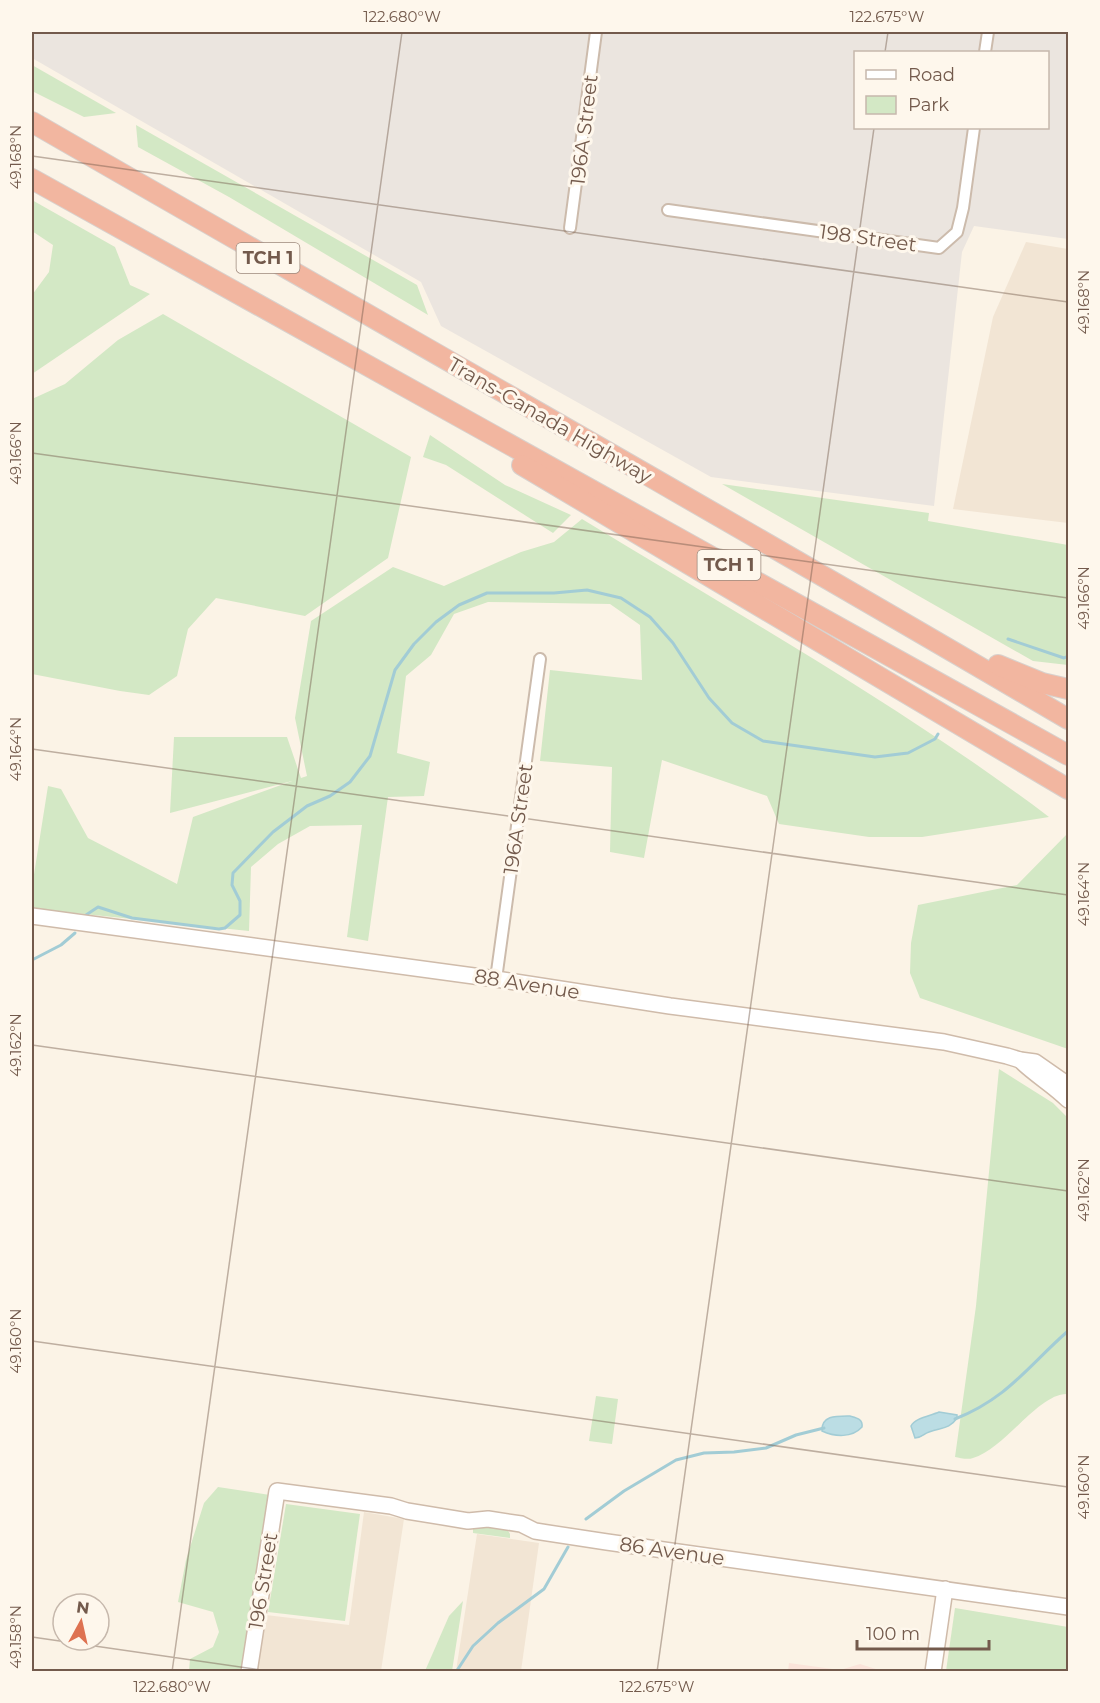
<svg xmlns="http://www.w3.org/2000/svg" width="1100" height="1703" font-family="Montserrat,sans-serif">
	<rect width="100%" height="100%" fill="#fbf3e6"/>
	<g fill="#f2e5d4">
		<path d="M1026,242L1068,249V523L953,509L993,317Z"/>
		<path d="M364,1512L404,1519L381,1671L257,1672L266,1615L349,1625Z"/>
		<path d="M477,1534L539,1543L521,1671H456Z"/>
	</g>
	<path fill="#fbe4da" d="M789,1663L840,1670L860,1664L882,1671H788Z"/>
	<path fill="#ebe5df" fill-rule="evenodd" d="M32,32H1068V239L974,226L962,252L934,506L711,477L441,326L421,282L32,58ZM856,52H1048V128H856Z"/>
	<g fill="#d3e8c5">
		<path d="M32,65L116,113L84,117L32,91Z"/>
		<path d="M136,125L417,285L428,315L229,197L138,147Z"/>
		<path d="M32,200L115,247L130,285L150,294L32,374V295L49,272L53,245L32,231Z"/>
		<path d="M163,314L411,457L388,558L305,616L216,598L188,629L177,676L149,695L120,691L32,674V399L65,384L118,340Z"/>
		<path d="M430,435L505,485L571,515L553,533L446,465L423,457Z"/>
		<path d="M722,484L929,513L928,521L1068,545V665L1033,661Z"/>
		<path d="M582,519C739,615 902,706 1049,817L922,837H869L779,824L767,796L662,760L644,858L610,852L612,767L540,761L550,670L642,680L640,625L610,604L488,602L454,614L431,655L406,676L397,753L430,762L424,796L388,797L368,941L347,937L362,825L310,826L278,844L251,867L249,931L45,910L32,907V887L48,786L61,789L88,838L177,884L193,817L292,781L170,813L174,737H287L301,778L307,776L295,718L311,621L393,567L444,586L521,552L554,542Z"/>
		<path d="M1068,833V1049L920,998L910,973L911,943L918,905L1017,885Z"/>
		<path d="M999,1069L1053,1103L1068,1118V1394C1039,1392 1005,1449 973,1458C968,1460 960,1458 955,1457L976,1306Z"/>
		<path d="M596,1396L618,1399L612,1444L589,1441Z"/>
		<path d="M218,1487L270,1495L242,1671H189L190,1659L213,1647L219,1632L213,1612L178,1602L186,1560L204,1503Z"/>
		<path d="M286,1504L360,1514L345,1621L268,1612Z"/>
		<path d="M491,1527L507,1529L510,1534V1538L473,1533V1529Z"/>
		<path d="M463,1601L452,1671H425L449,1616Z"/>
		<path d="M955,1608L1068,1627V1671H946Z"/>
	</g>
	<g fill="#bbdde4" stroke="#a2ccd5" stroke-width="1.5">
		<path d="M939,1412L957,1415V1418C949,1430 941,1427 929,1432C923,1434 922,1438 915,1438L911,1426C915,1418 930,1416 939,1412Z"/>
		<path d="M850,1416C857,1418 863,1419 862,1427C852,1438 835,1437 822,1431C821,1415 837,1416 850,1416Z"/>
	</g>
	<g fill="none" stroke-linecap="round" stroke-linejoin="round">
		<g stroke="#a2ccd5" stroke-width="3">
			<path d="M1008,639L1064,658L1068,656"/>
			<path d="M86,915L98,907L132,918L219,929L225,928L240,915V901L232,885L233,873L273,832L307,806L330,796L350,782L370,756L395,670L414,644L436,622L459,605L487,593H554L587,590L621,598L650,617L673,643L709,698L732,723L763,741L875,757L908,753L935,739L938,734"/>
			<path d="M32,960L61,945L75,933"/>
			<path d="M955,1419C1008,1398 1028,1366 1068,1331"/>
			<path d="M586,1519L624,1491L676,1460L704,1453L734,1452L766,1448L796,1435L824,1428"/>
			<path d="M456,1672L473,1646L498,1623L544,1589L568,1547"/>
		</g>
		<g stroke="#ccbbac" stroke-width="14">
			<g id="street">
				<path d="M985,52L988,32"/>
				<path d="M668,210L939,248L957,232L963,208L974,128"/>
				<path d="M570,228L596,32"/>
				<path d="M496,979L540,659"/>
			</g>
		</g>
		<g stroke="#cfbbaa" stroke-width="18">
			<g id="secondary">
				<path d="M32,916L496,979L670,1006L944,1042L1007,1056L1020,1060L1035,1062L1068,1085"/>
				<path d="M1020,1060C1035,1075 1053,1085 1068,1100"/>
				<path d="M249,1672L277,1491L391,1506L407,1511L468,1521L488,1519L521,1524L535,1531L607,1542L1068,1607"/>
				<path d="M933,1672L945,1589"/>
			</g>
		</g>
		<g stroke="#d8d1cd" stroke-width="22">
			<g id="highway">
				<path d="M32,122C377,321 725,517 1068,719"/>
				<path d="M32,179L1068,755"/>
				<path d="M522,465L1068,789"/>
				<path d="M998,665L1042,683L1068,689"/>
			</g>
		</g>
		<use href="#street" stroke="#fff" stroke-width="10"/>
		<use href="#secondary" stroke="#fff" stroke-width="15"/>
		<use href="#highway" stroke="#f2b6a0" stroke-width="20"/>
	</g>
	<path fill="none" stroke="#735a4c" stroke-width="1.5" stroke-opacity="0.45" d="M885,52L888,32M32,156L1068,302M32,453L1068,598M32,749L1068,895M32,1045L1068,1191M32,1341L1068,1487M32,1637L275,1672M172,1672L402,32M657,1672L874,128"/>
	<g text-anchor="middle" stroke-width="6" stroke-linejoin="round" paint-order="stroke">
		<g fill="#fef7ec" stroke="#9d897c" stroke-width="1.5">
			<rect x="236.5" y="243" width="63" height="30" rx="4.5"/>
			<rect x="697.5" y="550" width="63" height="30" rx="4.5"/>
		</g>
		<g font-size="18" font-weight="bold" fill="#735a4c">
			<text x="268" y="264">TCH 1</text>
			<text x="729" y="571">TCH 1</text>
		</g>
		<g font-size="20" fill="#735a4c" stroke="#fef7ec">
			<text transform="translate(584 130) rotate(-83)" y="7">196A Street</text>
			<text transform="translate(868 238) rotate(8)" y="7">198 Street</text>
			<text transform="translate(550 420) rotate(30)" y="7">Trans-Canada Highway</text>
			<text transform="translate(518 819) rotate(-82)" y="7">196A Street</text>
			<text transform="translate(527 984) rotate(9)" y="7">88 Avenue</text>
			<text transform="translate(672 1551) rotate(8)" y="7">86 Avenue</text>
			<text transform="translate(263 1581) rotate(-81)" y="7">196 Street</text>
		</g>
	</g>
	<rect width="1100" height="1703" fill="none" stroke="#fef7ec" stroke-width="66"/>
	<rect x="854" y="51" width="195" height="78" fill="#fef7ec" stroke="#c6b8ac" stroke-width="1.5"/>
	<rect x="866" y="70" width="30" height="9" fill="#ffffff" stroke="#c6b8ac" stroke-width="1.5"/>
	<text x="908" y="81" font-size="18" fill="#735a4c">Road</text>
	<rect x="866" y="96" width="30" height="18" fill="#d3e8c5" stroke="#c6b8ac" stroke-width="1.5"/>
	<text x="908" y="111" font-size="18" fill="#735a4c">Park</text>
	<g transform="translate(81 1622) rotate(8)"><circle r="28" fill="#fef7ec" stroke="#c6b8ac" stroke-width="1.5"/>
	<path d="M0-4.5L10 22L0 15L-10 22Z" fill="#de7251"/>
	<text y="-9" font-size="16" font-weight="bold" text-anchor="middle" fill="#735a4c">N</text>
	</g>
	<path d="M857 1640v9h132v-9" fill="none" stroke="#735a4c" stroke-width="3"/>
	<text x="866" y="1640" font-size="18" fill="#735a4c" stroke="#fef7ec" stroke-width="4.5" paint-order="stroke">100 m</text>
	<rect x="33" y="33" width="1034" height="1637" fill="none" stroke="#735a4c" stroke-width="2"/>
	<g font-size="15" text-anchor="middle" fill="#735a4c">
		<text x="402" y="22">122.680°W</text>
		<text x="887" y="22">122.675°W</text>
		<text transform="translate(16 157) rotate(-90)" y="5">49.168°N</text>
		<text transform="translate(1084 302) rotate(-90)" y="5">49.168°N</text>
		<text transform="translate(16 453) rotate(-90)" y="5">49.166°N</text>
		<text transform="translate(1084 598) rotate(-90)" y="5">49.166°N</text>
		<text transform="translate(16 749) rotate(-90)" y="5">49.164°N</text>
		<text transform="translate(1084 894) rotate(-90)" y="5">49.164°N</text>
		<text transform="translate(16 1045) rotate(-90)" y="5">49.162°N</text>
		<text transform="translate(1084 1190) rotate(-90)" y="5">49.162°N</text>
		<text transform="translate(16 1341) rotate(-90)" y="5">49.160°N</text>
		<text transform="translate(1084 1487) rotate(-90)" y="5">49.160°N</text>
		<text transform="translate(16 1637) rotate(-90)" y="5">49.158°N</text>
		<text x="172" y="1692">122.680°W</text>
		<text x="657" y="1692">122.675°W</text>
	</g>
</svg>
